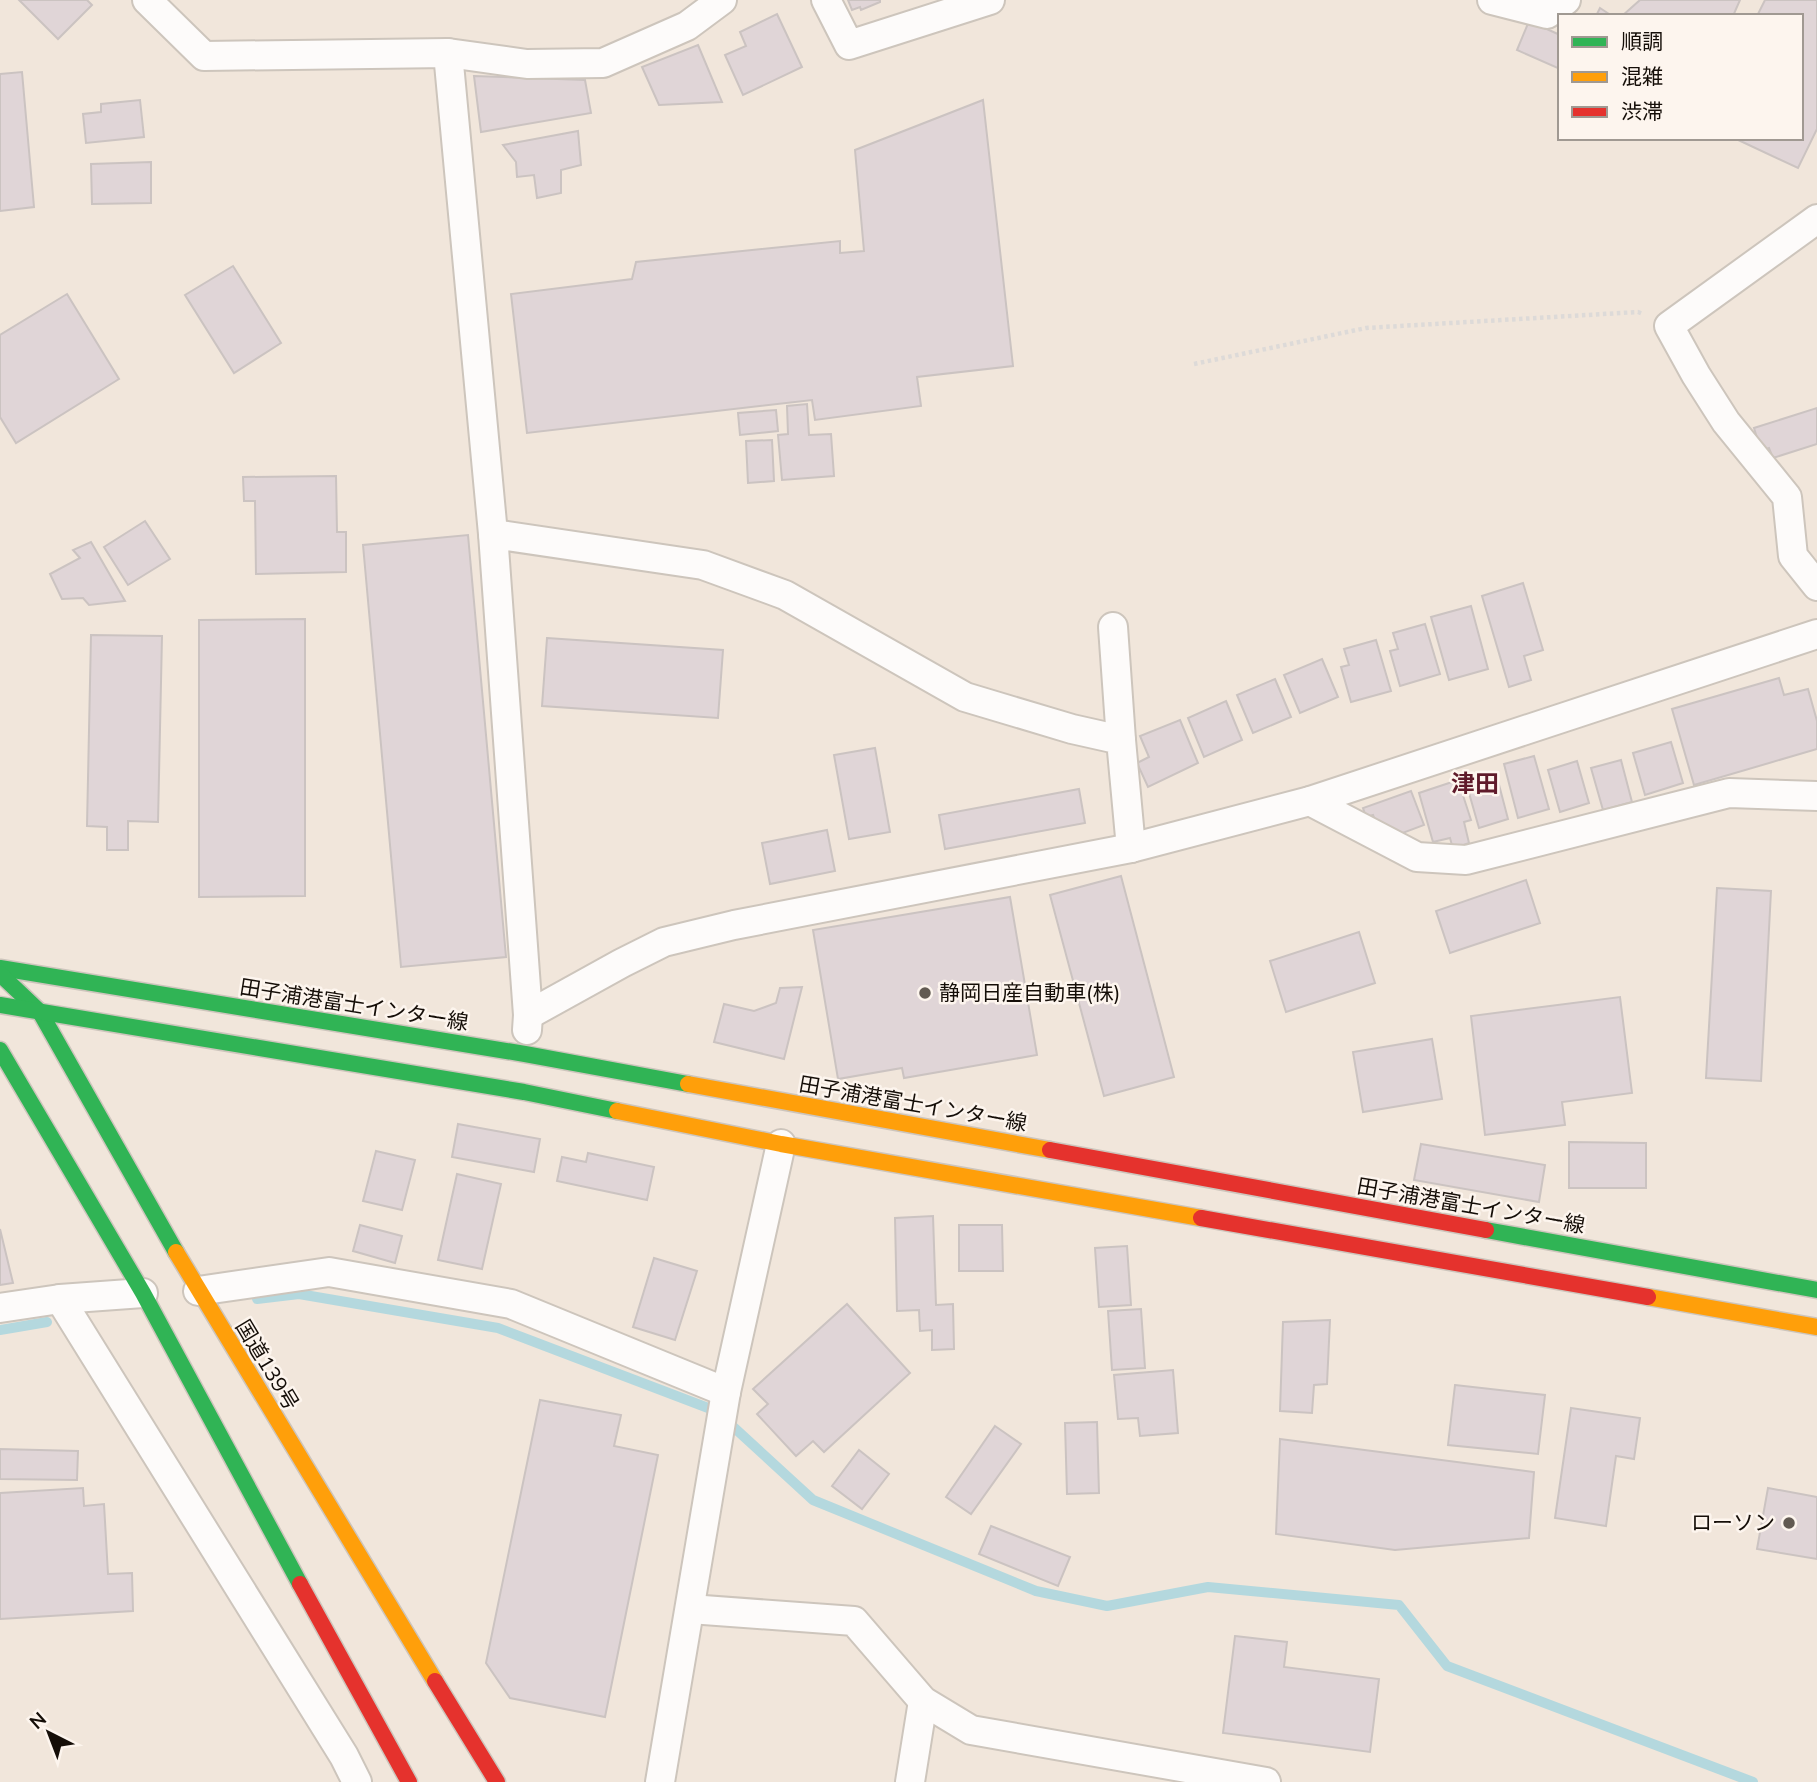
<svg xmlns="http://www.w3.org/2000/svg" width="1817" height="1782" font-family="Mulish,'Noto Sans JP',sans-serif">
	<rect width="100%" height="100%" fill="#f1e6db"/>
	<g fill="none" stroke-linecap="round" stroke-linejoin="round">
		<g stroke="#b4d8de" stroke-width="10">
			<path d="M257,1299L299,1294L498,1328L716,1411L813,1500L1036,1591L1107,1606L1208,1587L1399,1605L1447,1666L1753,1782"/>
			<path d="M0,1330L47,1322"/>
		</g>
	</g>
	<g fill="#e0d5d7" stroke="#cbc3c1" stroke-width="2">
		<path d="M19,0H87L92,5L58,39Z"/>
		<path d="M848,0H880V2L861,10L860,7L852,10Z"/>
		<path d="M1640,0H1740L1733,16H1622Z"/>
		<path d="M1765,0H1817V129L1798,168L1734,138H1801V16H1757Z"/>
		<path d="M1600,8L1612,16H1596Z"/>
		<path d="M777,14L802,67L743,95L725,55L746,46L740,32Z"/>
		<path d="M1529,21L1560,35V69L1517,50Z"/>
		<path d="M698,45L722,102L659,105L642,67Z"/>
		<path d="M22,72L34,207L0,211V74Z"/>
		<path d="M474,76L585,80L591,113L481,132Z"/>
		<path d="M140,100L144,137L86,143L83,114L101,112V104Z"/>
		<path d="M983,100L1013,366L917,377L921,406L815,420L812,400L527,433L511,294L632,279L636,262L840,241V253L864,251L855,150Z"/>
		<path d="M578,131L581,165L561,170V193L537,198L534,175L517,177L516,162L503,145Z"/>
		<path d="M151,162V203L92,204L91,164Z"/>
		<path d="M233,266L281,343L234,373L185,295Z"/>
		<path d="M67,294L119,379L16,443L0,417V335Z"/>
		<path d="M807,404L809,435L831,434L834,476L782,480L778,435L788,434L787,406Z"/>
		<path d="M1817,408V444L1773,458L1769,448L1761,451L1754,428Z"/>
		<path d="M776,410L778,431L740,435L738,413Z"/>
		<path d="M772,440L774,481L748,483L746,441Z"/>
		<path d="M336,476L337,532H346V572L256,574L255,501H244L243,477Z"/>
		<path d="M145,521L170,559L128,585L104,547Z"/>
		<path d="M468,535L506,957L401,967L363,545Z"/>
		<path d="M91,542L125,601L89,605L83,598L62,599L50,574L80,558L73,550Z"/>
		<path d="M1523,583L1543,650L1524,656L1531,680L1509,687L1482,596Z"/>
		<path d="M1471,606L1488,669L1449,680L1431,617Z"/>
		<path d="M305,619V896L199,897V620Z"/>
		<path d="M1425,624L1440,674L1400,686L1390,651L1398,649L1393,633Z"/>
		<path d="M91,635L162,636L158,822L128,821V850H107V827L87,826Z"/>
		<path d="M547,638L723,650L718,718L542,706Z"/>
		<path d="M1376,640L1391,691L1351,702L1341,667L1349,665L1344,649Z"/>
		<path d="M1322,659L1338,697L1300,713L1284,675Z"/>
		<path d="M1779,678L1784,695L1808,689L1817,721V749L1694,785L1672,709Z"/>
		<path d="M1275,679L1291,717L1253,733L1237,695Z"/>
		<path d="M1226,701L1242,740L1204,757L1188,718Z"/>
		<path d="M1180,720L1198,763L1148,787L1137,763L1149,757L1140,736Z"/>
		<path d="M1671,742L1683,783L1645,795L1633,753Z"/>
		<path d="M875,748L890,832L849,839L834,755Z"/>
		<path d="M1534,756L1549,809L1518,818L1504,764Z"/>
		<path d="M1621,760L1632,802L1603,810L1591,768Z"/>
		<path d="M1577,761L1589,803L1560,812L1548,770Z"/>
		<path d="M1497,777L1508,819L1479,828L1467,786Z"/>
		<path d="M1458,780L1471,820L1464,822L1469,843L1453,849L1450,838L1433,842L1419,793Z"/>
		<path d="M1079,789L1085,823L945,849L939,815Z"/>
		<path d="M1411,791L1424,825L1400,834L1377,825L1373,815L1366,817L1363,808Z"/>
		<path d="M827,830L835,871L770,884L762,843Z"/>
		<path d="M1121,876L1174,1077L1104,1096L1050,895Z"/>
		<path d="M1526,880L1540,923L1450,953L1436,911Z"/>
		<path d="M1717,888L1771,891L1761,1081L1706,1078Z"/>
		<path d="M1010,897L1037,1055L904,1078L902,1068L838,1079L813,930Z"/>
		<path d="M1359,932L1375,983L1286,1012L1270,961Z"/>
		<path d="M802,987L784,1059L714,1042L724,1004L754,1011L776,1003L780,988Z"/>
		<path d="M1620,997L1632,1093L1562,1102L1565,1125L1485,1135L1471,1016Z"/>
		<path d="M1432,1039L1442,1099L1363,1112L1353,1052Z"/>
		<path d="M458,1124L540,1139L534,1172L452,1157Z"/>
		<path d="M1569,1142L1646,1143V1188H1569Z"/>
		<path d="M1421,1144L1545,1165L1539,1202L1414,1180Z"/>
		<path d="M376,1151L415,1160L402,1210L363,1201Z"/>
		<path d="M588,1153L654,1167L647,1200L557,1181L562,1157L586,1162Z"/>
		<path d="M457,1174L501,1184L482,1269L438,1260Z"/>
		<path d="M933,1216L936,1305L953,1304L954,1349L932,1350V1330L920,1331L919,1310L897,1311L895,1218Z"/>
		<path d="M360,1225L402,1236L395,1263L353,1251Z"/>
		<path d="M959,1225H1002L1003,1271H959Z"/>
		<path d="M0,1229L13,1283L0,1285Z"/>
		<path d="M1127,1246L1131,1305L1099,1307L1095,1248Z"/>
		<path d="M654,1258L697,1271L675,1340L633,1327Z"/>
		<path d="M847,1304L910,1373L824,1452L813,1441L796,1456L757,1414L768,1404L753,1389Z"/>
		<path d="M1141,1309L1145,1368L1112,1370L1108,1311Z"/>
		<path d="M1330,1320L1327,1384L1314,1385L1312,1413L1280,1411L1283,1322Z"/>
		<path d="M1173,1370L1178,1433L1140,1436L1138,1418L1118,1419L1114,1375Z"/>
		<path d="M1455,1385L1545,1395L1538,1454L1448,1445Z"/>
		<path d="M540,1400L621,1415L614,1446L658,1455L605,1717L510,1698L486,1663Z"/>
		<path d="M1571,1408L1640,1418L1634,1459L1616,1456L1606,1526L1555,1518Z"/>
		<path d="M1097,1422L1099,1493L1067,1494L1065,1423Z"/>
		<path d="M995,1426L1021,1444L971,1514L946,1497Z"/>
		<path d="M1280,1439L1534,1472L1529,1538L1395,1550L1276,1534Z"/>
		<path d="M0,1449L78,1451L77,1480L0,1479Z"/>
		<path d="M859,1450L889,1474L862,1509L832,1486Z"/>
		<path d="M83,1488L84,1506L104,1504L108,1574L132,1573L133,1611L0,1619V1493Z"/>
		<path d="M1768,1488L1817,1497V1559L1757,1549Z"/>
		<path d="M991,1526L1070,1557L1058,1586L979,1554Z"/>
		<path d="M1235,1636L1287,1642L1284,1667L1379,1679L1370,1752L1223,1733Z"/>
	</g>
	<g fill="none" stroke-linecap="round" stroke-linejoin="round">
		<g stroke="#cdc5bc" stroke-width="32">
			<g id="street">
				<path d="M147,0L204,56L448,53L527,64L603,63L687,26L722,0"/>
				<path d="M826,0L849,45L990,0"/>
				<path d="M1492,0L1547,14L1566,0"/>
				<path d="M448,53L493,534L528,1015L527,1030"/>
				<path d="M1817,219L1669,326L1696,375L1726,422L1787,497L1793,556L1817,586"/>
				<path d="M493,534L703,565L785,595L965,697L1072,729L1121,740L1131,848"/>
				<path d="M1113,627L1121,740"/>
				<path d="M1310,801L1417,857L1466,860L1729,793L1817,796"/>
				<path d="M528,1015L622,963L664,942L734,925L1131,848L1310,801L1817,634"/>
				<path d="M198,1291L329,1272L511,1304L726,1392L781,1144"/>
				<path d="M60,1299L344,1756L357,1782"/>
				<path d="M0,1308L60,1299L143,1293"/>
				<path d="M690,1609L854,1621L923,1701L971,1730L1266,1782"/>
				<path d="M660,1782L726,1392"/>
				<path d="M910,1782L923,1701"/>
			</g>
		</g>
		<g stroke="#cdc5bc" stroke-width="19">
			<g id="fast">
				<path d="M0,968L525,1054L688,1084"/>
				<path d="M0,974L40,1012L176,1252"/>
				<path d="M0,1005L524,1092L617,1111"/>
				<path d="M0,1050L143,1293L300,1584"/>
				<path d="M1486,1230L1817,1290"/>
			</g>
		</g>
		<g stroke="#cdc5bc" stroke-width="19">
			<g id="slow">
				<path d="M688,1084L1050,1150"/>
				<path d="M617,1111L781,1144L1201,1218"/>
				<path d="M176,1252L435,1681"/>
				<path d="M1648,1297L1817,1327"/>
			</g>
		</g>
		<g stroke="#cdc5bc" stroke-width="19">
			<g id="jam">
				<path d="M1050,1150L1486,1230"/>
				<path d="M1201,1218L1648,1297"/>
				<path d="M300,1584L409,1782"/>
				<path d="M435,1681L497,1782"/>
			</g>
		</g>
		<path stroke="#dddad8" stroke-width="4.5" stroke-dasharray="3.5 3.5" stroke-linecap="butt" d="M1194,364L1366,328L1638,312L1643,314"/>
		<use href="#street" stroke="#fdfbfa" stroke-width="28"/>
		<use href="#fast" stroke="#30b455" stroke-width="16"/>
		<use href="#slow" stroke="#ff9f0a" stroke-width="16"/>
		<use href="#jam" stroke="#e5322d" stroke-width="16"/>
	</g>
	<g fill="#625a52" stroke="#fdf5ee" stroke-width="2.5">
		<circle cx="925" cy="993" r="7"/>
		<circle cx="1789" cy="1523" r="7"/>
	</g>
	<g text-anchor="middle" stroke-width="5" stroke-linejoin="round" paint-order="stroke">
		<g font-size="21" fill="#150e08" stroke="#fdf5ee" text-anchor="start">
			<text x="939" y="1000">静岡日産自動車(株)</text>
			<text x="1775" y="1530" text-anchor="end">ローソン</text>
		</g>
		<g font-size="21" fill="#150e08" stroke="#fdf5ee">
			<text transform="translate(354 1005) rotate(9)" y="7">田子浦港富士インター線</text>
			<text transform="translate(913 1104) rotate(10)" y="7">田子浦港富士インター線</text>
			<text transform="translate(1471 1206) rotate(10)" y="7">田子浦港富士インター線</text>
			<text transform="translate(267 1365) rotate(59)" y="7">国道139号</text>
		</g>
		<g font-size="24" font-weight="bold" fill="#5f1a2a" stroke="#fdf5ee">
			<text x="1475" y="792">津田</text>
		</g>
	</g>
	<rect x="1558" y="14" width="245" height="126" fill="#fdf5ee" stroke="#a09992" stroke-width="2"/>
	<rect x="1572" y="37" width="35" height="10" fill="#30b455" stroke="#a09992" stroke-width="2"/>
	<text x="1621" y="49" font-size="21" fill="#150e08">順調</text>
	<rect x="1572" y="72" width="35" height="10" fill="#ff9f0a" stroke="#a09992" stroke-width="2"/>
	<text x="1621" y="84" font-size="21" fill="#150e08">混雑</text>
	<rect x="1572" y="107" width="35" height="10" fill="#e5322d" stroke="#a09992" stroke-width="2"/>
	<text x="1621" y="119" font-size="21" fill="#150e08">渋滞</text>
	<g transform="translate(49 1733) rotate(318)" stroke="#fdf5ee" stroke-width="5" paint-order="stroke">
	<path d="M0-5L12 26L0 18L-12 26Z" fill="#150e08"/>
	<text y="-10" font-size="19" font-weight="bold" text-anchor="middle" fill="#150e08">N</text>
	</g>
</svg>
